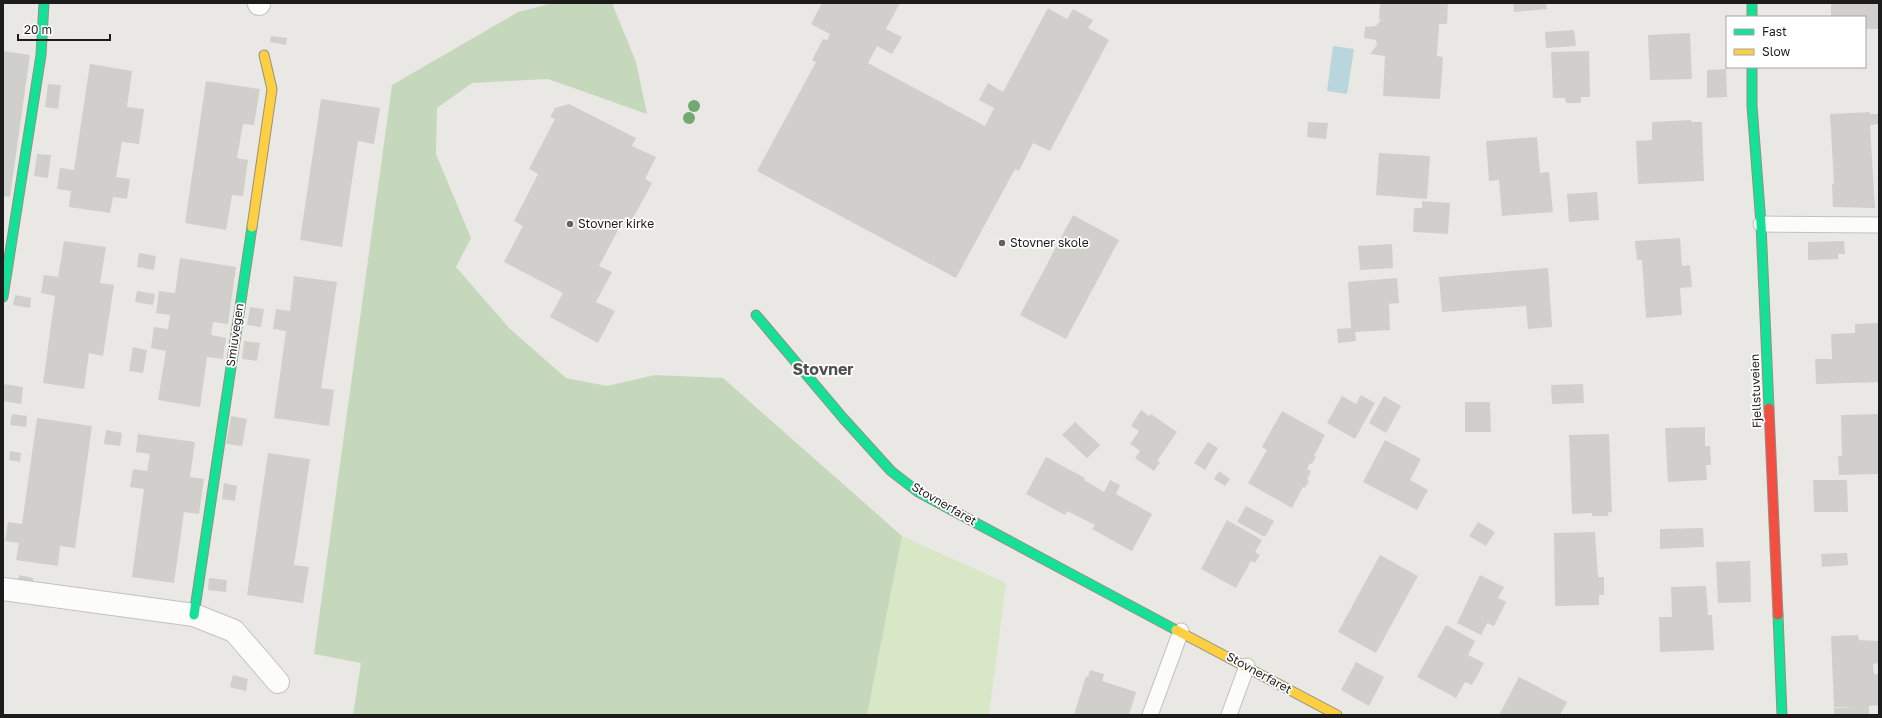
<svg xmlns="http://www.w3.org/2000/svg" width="1882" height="718" font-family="'Golos Text',sans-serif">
	<rect width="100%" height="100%" fill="#eae8e5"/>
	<path fill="#d8e7c5" d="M902,536L1006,583L989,715H867Z"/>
	<path fill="#c6d8bb" d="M553,3H612L636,62L647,114L548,79L472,83L437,108L436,154L471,238L456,267L509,328L566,378L607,386L655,375L723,378L902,536L867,715H353L361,663L314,654L392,85L518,12Z"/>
	<path fill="#b9d6dd" d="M1333,46L1354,49L1347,94L1327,91Z"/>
	<g fill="#d1cfcc">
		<path d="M822,3H900L886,29L902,37L892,54L877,46L868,63L985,126L994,108L979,100L988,83L1003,92L1048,8L1067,19L1073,9L1093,20L1088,28L1109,40L1050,151L1033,143L1019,171L1015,169L956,278L757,171L816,62L812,60L823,39L827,40L830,34L811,24Z"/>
		<path d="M1380,3H1448L1447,24H1439L1437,56L1443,57L1440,99L1383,96L1385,56L1370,54L1377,45L1376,40L1364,38L1365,27L1376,26L1381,20L1379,19Z"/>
		<path d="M1513,3H1546L1547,9L1514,12Z"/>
		<path d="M1831,3H1879V29H1865V17H1831Z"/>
		<path d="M1574,30L1576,46L1546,48L1545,32Z"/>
		<path d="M1690,33L1692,79L1650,80L1648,35Z"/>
		<path d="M271,36L287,38L286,45L270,42Z"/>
		<path d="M3,51L30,55L10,197L3,196Z"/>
		<path d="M1589,51L1590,97H1581V103H1566L1565,98H1553L1551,52Z"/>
		<path d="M90,64L132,71L127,107L144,109L139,144L122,142L116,177L130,179L127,199L113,197L110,213L69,207L71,191L57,189L60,168L74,170Z"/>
		<path d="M1726,69L1727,97L1707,98V70Z"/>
		<path d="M206,81L260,89L254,125L243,124L237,158L248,160L243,196L232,195L226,230L185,223Z"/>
		<path d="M48,84L61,85L58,109L45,107Z"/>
		<path d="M321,99L380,108L374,144L358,141L342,247L300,240Z"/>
		<path d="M569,104L636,138L632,146L656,157L645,179L652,183L632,220L625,217L599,266L612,272L596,302L615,311L598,343L550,317L563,293L504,262L523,226L514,221L538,174L529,169L555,119L550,117L555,108Z"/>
		<path d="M1870,112V114H1879V124L1870,125L1875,208L1833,207L1832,184H1834L1830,114Z"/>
		<path d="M1691,120V122H1702L1704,181L1638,184L1636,141L1652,140V122Z"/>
		<path d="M1308,122L1328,123L1326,139L1307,137Z"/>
		<path d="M1537,137L1540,173L1549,172L1553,212L1502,216L1499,180L1489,181L1486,141Z"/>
		<path d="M1379,153L1430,156L1427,199L1376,195Z"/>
		<path d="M37,154L51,155L48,178L34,176Z"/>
		<path d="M1597,192L1599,220L1569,222L1567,194Z"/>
		<path d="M1422,201L1450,203L1448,234L1413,232L1414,208H1422Z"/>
		<path d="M1073,215L1119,240L1066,339L1020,315Z"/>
		<path d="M1680,238L1682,266L1690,265L1692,287L1680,288L1682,315L1646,318L1642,260H1637L1635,241Z"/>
		<path d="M64,241L106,247L100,283L114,285L103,356L89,353L84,389L43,383L55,296L41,293L44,275L58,277Z"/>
		<path d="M1844,241L1845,254H1838V259L1808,260V242Z"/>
		<path d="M1392,244L1393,268L1360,270L1358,246Z"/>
		<path d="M139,253L156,256L154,270L137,267Z"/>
		<path d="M180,258L236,267L228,324L213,322L211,335L226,338L223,359L207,357L200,407L158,400L166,351L151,348L154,327L168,329L170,315L156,313L159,291L175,293Z"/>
		<path d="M1548,268L1552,327L1528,329L1526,306L1442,312L1439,277Z"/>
		<path d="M294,276L337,282L321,388L334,390L329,426L274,418L286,331L273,329L276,309L290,311Z"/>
		<path d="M1397,278L1399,303L1389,304L1390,330L1355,332L1356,341L1338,343L1337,329L1351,328L1348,282Z"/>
		<path d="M137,291L155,294L153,305L135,302Z"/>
		<path d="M15,295L31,298L30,308L13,305Z"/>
		<path d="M250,307L264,309L261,327L247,325Z"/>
		<path d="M1879,323V382L1816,384L1815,359H1832L1831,334L1855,333V324Z"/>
		<path d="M244,341L260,343L257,361L242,359Z"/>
		<path d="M133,347L147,350L143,373L129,371Z"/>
		<path d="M3,384L23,387L21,404L3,401Z"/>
		<path d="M1583,384L1584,403L1552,404L1551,385Z"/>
		<path d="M1361,395L1375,403L1355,439L1327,423L1342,396L1356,404Z"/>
		<path d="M1384,396L1401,406L1386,433L1369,423Z"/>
		<path d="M1465,402H1490L1491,432H1465Z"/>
		<path d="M1141,410L1149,416L1151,414L1177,432L1157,461L1160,462L1154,471L1135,458L1140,451L1130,444L1139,431L1131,426Z"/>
		<path d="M1282,411L1325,435L1314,456L1316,457L1312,464L1310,463L1307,469L1311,471L1307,480L1309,481L1305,488L1303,487L1292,508L1248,483L1267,450L1262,447Z"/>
		<path d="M12,414L27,416L26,427L10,425Z"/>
		<path d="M1879,414V474L1839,475L1838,456H1842L1841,415Z"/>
		<path d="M231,416L247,419L242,446L226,444Z"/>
		<path d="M37,418L92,426L75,548L60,546L58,566L16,560L19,543L5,541L8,522L22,524Z"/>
		<path d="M1075,422L1100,445L1087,458L1062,435Z"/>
		<path d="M1705,427V446H1710L1711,465H1706L1707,480L1668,482L1665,428Z"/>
		<path d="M106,430L122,433L120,446L104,444Z"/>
		<path d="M138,434L195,442L190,477L204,479L199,514L184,512L174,583L132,577L144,489L130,487L133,469L147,471L150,454L136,452Z"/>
		<path d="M1609,434L1612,512H1608L1609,516H1592V513L1572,514L1569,435Z"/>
		<path d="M1385,440L1421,459L1410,480L1428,490L1417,510L1363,482Z"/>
		<path d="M1208,442L1218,448L1205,470L1194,463Z"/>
		<path d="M10,451L21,453L20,462L9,460Z"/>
		<path d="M268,453L310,459L294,565L309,567L303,603L247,595Z"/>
		<path d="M1046,457L1085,478L1084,480L1104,492L1110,480L1120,485L1116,494L1152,514L1132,551L1092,529L1095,525L1067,511L1065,515L1026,494Z"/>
		<path d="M1219,471L1230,479L1225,486L1214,479Z"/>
		<path d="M1813,480H1847L1848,512H1814Z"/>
		<path d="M224,483L237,486L235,501L222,499Z"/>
		<path d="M1246,506L1274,521L1265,537L1237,522Z"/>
		<path d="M1227,520L1262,540L1255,552L1260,555L1255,563L1251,561L1236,588L1201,569Z"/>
		<path d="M1478,522L1495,532L1486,546L1469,536Z"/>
		<path d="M1703,528L1704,547L1660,549V529Z"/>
		<path d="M1595,532L1598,577H1604V595H1599V605L1555,606L1554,533Z"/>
		<path d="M1847,553L1848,565L1822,567L1821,554Z"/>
		<path d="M1380,555L1418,576L1376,653L1338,632Z"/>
		<path d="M1750,561L1751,602L1718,603L1716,562Z"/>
		<path d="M19,575L33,578V584L18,581Z"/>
		<path d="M1480,575L1504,587L1498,598L1506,602L1494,626L1487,623L1481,635L1457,623Z"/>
		<path d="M209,578L227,580L226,592L208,590Z"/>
		<path d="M1706,586L1708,615H1712L1714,650L1660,652L1659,617H1672L1671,587Z"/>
		<path d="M1446,625L1475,641L1468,655L1484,663L1472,685L1465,682L1456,698L1417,677Z"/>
		<path d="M1858,635L1859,640L1879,641V663L1873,664L1874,674H1879V705L1869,706V715H1834V708L1857,707H1834L1831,636Z"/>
		<path d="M1356,662L1384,677L1369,706L1341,690Z"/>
		<path d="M1090,670L1104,674L1102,681L1136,692L1129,715H1074L1086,676L1088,677Z"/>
		<path d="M233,675L248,679L246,691L230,687Z"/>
		<path d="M1519,677L1567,702L1560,715H1499Z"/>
	</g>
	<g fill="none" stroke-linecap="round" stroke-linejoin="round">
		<g stroke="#c3c2c1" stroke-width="17">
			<g id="lane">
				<path d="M1761,224L1879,225"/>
				<path d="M1150,715L1181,631"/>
				<path d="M1229,715L1247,666"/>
			</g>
		</g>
		<g stroke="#c3c2c1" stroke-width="24">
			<g id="street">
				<path d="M259,3V4"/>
				<path d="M3,589L194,615L234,631L278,682"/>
			</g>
		</g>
		<g stroke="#92927e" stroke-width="11">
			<g id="fast">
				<path d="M1752,3V17"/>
				<path d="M1752,67V106L1761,224L1769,408"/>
				<path d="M3,297L41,55L44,3"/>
				<path d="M756,315L843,418L891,471L918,492L1176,630"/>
				<path d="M194,615L252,227"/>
				<path d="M1778,615L1782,715"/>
			</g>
		</g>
		<g stroke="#92927e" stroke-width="11">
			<g id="slow">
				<path d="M252,227L272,89L264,55"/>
				<path d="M1176,630L1337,715"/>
			</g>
		</g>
		<g stroke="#92927e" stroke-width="11">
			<path id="jam" d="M1769,408L1778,615"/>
		</g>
		<use href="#lane" stroke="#fcfcfb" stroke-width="15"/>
		<use href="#street" stroke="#fcfcfb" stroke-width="22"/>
		<use href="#fast" stroke="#16e098" stroke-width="9"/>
		<use href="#slow" stroke="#ffcf43" stroke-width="9"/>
		<use href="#jam" stroke="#f24e42" stroke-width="9"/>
	</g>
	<g fill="#72a973">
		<circle cx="694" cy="106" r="6"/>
		<circle cx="689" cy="118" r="6"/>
	</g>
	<g fill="#646362" stroke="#fff" stroke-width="1.5">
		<circle cx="570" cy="224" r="4"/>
		<circle cx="1002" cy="243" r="4"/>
	</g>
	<g text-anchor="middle" stroke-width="3.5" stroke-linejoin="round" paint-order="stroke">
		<g font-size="12" fill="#1c1c1c" stroke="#fff" text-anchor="start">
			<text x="578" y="228">Stovner kirke</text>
			<text x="1010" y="247">Stovner skole</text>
		</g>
		<g font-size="12" fill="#1c1c1c" stroke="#fff">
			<text transform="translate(235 335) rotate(-82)" y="4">Smiuvegen</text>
			<text transform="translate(1756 391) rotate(-92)" y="4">Fjellstuveien</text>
			<text transform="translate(944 504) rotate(30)" y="4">Stovnerfaret</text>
			<text transform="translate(1259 673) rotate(29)" y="4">Stovnerfaret</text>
		</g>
		<g font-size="16" font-weight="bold" fill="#4f4f4f" stroke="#fff">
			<text x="823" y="375">Stovner</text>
		</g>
	</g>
	<rect width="1882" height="718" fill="none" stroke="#1c1c1c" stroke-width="8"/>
	<rect x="1726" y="16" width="140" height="52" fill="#ffffff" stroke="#a4a4a4"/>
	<rect x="1734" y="29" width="20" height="6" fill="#16e098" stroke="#a4a4a4"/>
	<text x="1762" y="36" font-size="12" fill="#1c1c1c">Fast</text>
	<rect x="1734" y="49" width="20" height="6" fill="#ffcf43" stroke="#a4a4a4"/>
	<text x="1762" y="56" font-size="12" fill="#1c1c1c">Slow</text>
	<path d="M18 34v6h92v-6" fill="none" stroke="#1c1c1c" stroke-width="2"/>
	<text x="24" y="34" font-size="12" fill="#1c1c1c" stroke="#ffffff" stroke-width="3" paint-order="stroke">20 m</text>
</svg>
